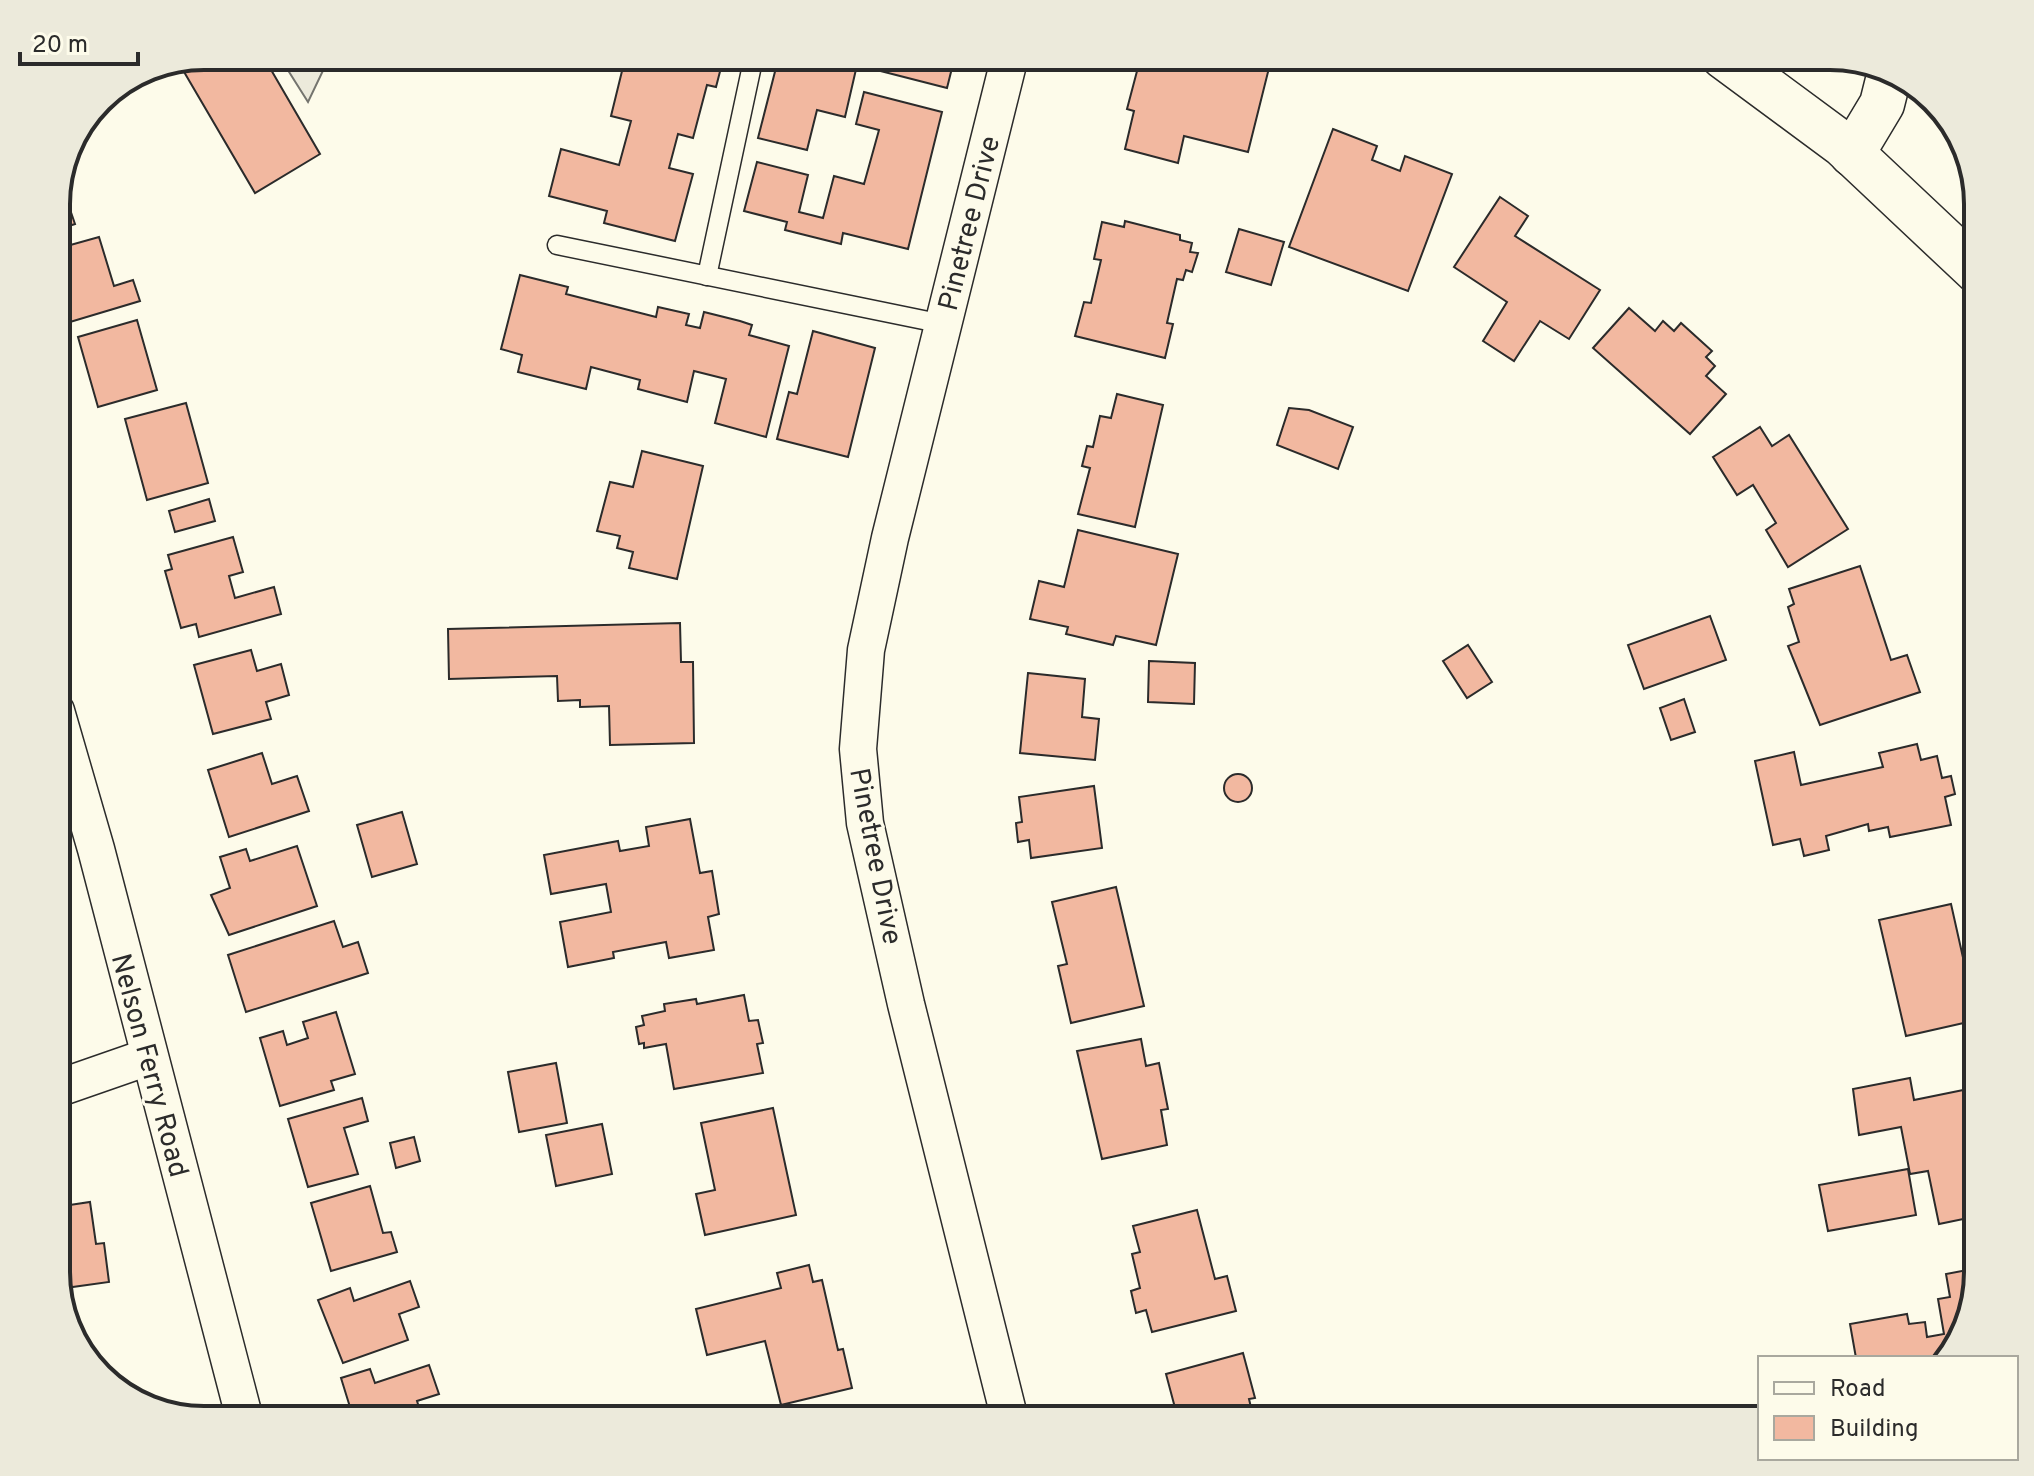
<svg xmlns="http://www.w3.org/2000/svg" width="2034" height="1476" font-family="Overpass,sans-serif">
	<rect width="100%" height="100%" fill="#fdfbea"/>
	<path fill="#eceadb" stroke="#74746e" stroke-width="2" d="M279,56H330L308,102Z"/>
	<g fill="#f2b8a0" stroke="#2b2b2b" stroke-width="2">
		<path d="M204,56H263L320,154L255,193L180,65Z"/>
		<path d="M611,56H724L716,87L707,85L693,138L678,134L669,168L693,174L675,241L604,223L607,211L549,196L561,149L619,165L631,121L611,116L623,67L609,64Z"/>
		<path d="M779,56H955L947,88L857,65L845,117L817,110L807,150L758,138Z"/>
		<path d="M1141,56H1272L1248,152L1184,136L1178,163L1125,149L1134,111L1127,109Z"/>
		<path d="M153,75L155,80L119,93L118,88Z"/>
		<path d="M864,92L942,112L908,249L843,233L841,244L785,230L787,222L744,211L757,162L808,175L799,212L823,218L834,176L864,184L879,130L856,124Z"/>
		<path d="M1333,129L1377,146L1372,160L1400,171L1405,156L1452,174L1408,291L1289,247Z"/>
		<path d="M66,158L70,172L62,174Z"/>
		<path d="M60,180L75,224L56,230V193Z"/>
		<path d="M1500,197L1528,216L1515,236L1600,290L1569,339L1540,321L1514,361L1483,341L1507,302L1454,267Z"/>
		<path d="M1125,221L1180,235V240L1192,243L1190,252L1198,253L1192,272L1186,270L1183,280L1177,279L1167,323L1173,324L1165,358L1075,336L1084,302L1091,303L1101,260L1094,259L1102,222L1124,227Z"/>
		<path d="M1239,229L1284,242L1271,285L1226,272Z"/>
		<path d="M99,237L114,286L133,280L140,301L60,325L56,311V249Z"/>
		<path d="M520,275L568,287L566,294L656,317L658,307L689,314L686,325L700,328L704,312L740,321L752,325L749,335L789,346L766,437L715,423L726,379L694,371L687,402L638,389L640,380L591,367L586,389L518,372L522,355L501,349Z"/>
		<path d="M1629,308L1655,331L1663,321L1674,331L1681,323L1712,351L1706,357L1715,366L1706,376L1726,394L1690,434L1593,348Z"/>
		<path d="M137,320L157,390L98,407L78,337Z"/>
		<path d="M813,331L875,348L848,457L777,439L789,392L797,394Z"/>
		<path d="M1117,394L1163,405L1135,527L1078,514L1090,468L1082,466L1087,446L1093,447L1100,416L1111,418Z"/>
		<path d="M186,403L208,483L147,500L125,419Z"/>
		<path d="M1289,408L1309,410L1353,427L1338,469L1277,445Z"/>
		<path d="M1760,427L1772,446L1789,435L1848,529L1788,567L1766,530L1776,523L1753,485L1737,495L1713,457Z"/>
		<path d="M642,451L703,466L677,579L629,568L633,552L617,548L620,536L597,531L610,482L633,487Z"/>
		<path d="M209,499L215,521L175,532L169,511Z"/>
		<path d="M1078,530L1178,554L1156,645L1116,636L1113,645L1066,634L1068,627L1030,619L1039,581L1064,587Z"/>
		<path d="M233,537L243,572L229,576L235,598L274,587L281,614L199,637L196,624L181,628L165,571L172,569L168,555Z"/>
		<path d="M1860,566L1891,660L1907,655L1920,692L1820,725L1788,646L1799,642L1788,607L1794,604L1789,589Z"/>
		<path d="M1710,616L1726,660L1644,689L1628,645Z"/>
		<path d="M680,623L681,662H693L694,743L610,745L609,706L580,707V700L558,701L557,676L449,679L448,629Z"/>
		<path d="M1468,645L1492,682L1467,698L1443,661Z"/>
		<path d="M251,650L257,671L281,664L289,695L266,702L271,719L213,734L194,665Z"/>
		<path d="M1149,661L1195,663L1194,704L1148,702Z"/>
		<path d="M1028,673L1085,679L1082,717L1099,719L1095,760L1020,753Z"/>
		<path d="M1684,699L1695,732L1671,740L1660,708Z"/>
		<path d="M1917,744L1921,760L1937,756L1942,778L1951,776L1955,794L1945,797L1951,825L1890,837L1888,827L1869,831L1868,824L1826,836L1829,850L1804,856L1800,839L1773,845L1755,761L1794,752L1801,785L1883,767L1879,753Z"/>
		<path d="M262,753L272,784L297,776L309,811L229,837L208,770Z"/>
		<circle cx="1238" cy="788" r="14"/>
		<path d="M1094,786L1102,848L1031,858L1029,840L1018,842L1016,823L1022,822L1019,797Z"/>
		<path d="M402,812L417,864L372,877L357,825Z"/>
		<path d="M690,819L700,873L712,871L719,914L708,917L714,950L669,958L666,942L613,952L614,958L568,967L560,922L611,912L606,884L551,894L544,855L618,841L620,851L649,846L646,827Z"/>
		<path d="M297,846L317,906L229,935L211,895L230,888L220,857L246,849L250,861Z"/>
		<path d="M1116,887L1144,1006L1071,1023L1058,966L1067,964L1052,902Z"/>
		<path d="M1951,904L1977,1020L1906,1036L1879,920Z"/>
		<path d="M334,921L343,947L358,942L368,973L246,1012L228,955Z"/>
		<path d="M744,995L749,1021L758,1020L763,1043L757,1044L763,1073L674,1089L666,1044L644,1048V1043L639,1044L636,1027L644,1025L642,1016L665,1011L664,1004L696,999L697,1004Z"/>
		<path d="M336,1012L355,1074L331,1081L334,1090L280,1106L260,1038L283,1031L287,1045L308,1038L303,1022Z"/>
		<path d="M1141,1039L1146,1066L1159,1063L1168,1109L1161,1110L1167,1145L1102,1159L1077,1051Z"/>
		<path d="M556,1063L567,1123L519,1132L508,1072Z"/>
		<path d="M1910,1078L1914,1100L1978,1087V1216L1939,1224L1928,1171L1910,1174L1901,1127L1859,1135L1853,1089Z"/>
		<path d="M362,1098L368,1121L344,1128L358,1174L308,1187L288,1119Z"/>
		<path d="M773,1108L796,1215L705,1235L696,1194L715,1190L701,1123Z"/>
		<path d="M602,1124L612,1174L556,1186L546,1135Z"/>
		<path d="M414,1137L420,1161L396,1168L390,1143Z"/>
		<path d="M1908,1169L1916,1215L1828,1231L1819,1185Z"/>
		<path d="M370,1186L383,1233L391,1232L397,1252L331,1271L311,1203Z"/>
		<path d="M90,1202L96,1244L104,1243L109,1282L58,1289L56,1207Z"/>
		<path d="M1197,1210L1215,1279L1227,1276L1236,1311L1152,1332L1146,1310L1136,1313L1131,1291L1140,1288L1132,1254L1140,1252L1133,1226Z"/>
		<path d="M809,1265L813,1282L822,1280L838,1350L843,1349L852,1388L781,1405L765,1341L707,1355L696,1309L781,1288L777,1273Z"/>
		<path d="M1978,1268L1949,1358H1856L1850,1324L1907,1314L1909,1324L1925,1322L1927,1337L1944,1334L1938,1299L1950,1297L1946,1274Z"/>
		<path d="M410,1281L419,1307L399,1314L408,1340L343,1363L318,1300L350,1288L354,1301Z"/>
		<path d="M1243,1353L1255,1398L1249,1399L1254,1420H1198L1197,1414L1178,1419L1166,1374Z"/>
		<path d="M429,1365L439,1394L417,1401L423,1420H354L341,1378L370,1369L375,1383Z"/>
	</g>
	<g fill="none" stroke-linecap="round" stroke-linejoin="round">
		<g stroke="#2b2b2b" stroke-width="21">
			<g id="lane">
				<path d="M557,245L943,324"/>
				<path d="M707,276L754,56"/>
			</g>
		</g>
		<g stroke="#2b2b2b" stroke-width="39">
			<g id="street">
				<path d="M56,711L96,849L245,1420"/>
				<path d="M56,1089L148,1057"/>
				<path d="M1010,1420L906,1004L865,823L858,749L866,650L890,538L1010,56"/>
			</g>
		</g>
		<g stroke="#2b2b2b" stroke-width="47">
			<g id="secondary">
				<path d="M1723,56L1842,144L1978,272"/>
				<path d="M1852,154L1882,104L1889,76"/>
			</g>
		</g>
		<use href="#lane" stroke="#fdfbea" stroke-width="18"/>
		<use href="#street" stroke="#fdfbea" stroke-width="36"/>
		<use href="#secondary" stroke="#fdfbea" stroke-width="44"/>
	</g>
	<g text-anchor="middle" stroke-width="6" stroke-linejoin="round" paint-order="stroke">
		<g font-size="28" fill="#2b2b2b" stroke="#fdfbea">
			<text transform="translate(968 223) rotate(-76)" y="10">Pinetree Drive</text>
			<text transform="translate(877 856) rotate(79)" y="10">Pinetree Drive</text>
			<text transform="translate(151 1065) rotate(75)" y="10">Nelson Ferry Road</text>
		</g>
	</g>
	<path d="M0 0H2034V1476H0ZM204 70H1830A134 134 0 0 1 1964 204V1272A134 134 0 0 1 1830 1406H204A134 134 0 0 1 70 1272V204A134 134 0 0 1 204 70Z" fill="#eceadb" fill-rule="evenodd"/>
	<path fill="none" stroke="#2b2b2b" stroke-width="4" d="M204 70H1830A134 134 0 0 1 1964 204V1272A134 134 0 0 1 1830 1406H204A134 134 0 0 1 70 1272V204A134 134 0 0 1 204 70Z"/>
	<rect x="1758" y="1356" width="260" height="104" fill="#fdfbea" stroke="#a9a89e" stroke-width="2"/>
	<rect x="1774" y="1382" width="40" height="12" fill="#fdfbea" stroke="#a9a89e" stroke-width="2"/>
	<text x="1830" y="1396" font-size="24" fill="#2b2b2b">Road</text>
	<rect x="1774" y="1416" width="40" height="24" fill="#f2b8a0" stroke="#a9a89e" stroke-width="2"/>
	<text x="1830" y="1436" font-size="24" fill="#2b2b2b">Building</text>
	<path d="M20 52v12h118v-12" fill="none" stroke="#2b2b2b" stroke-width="4"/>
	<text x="32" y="52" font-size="24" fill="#2b2b2b" stroke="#fdfbea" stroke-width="6" paint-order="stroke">20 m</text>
</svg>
